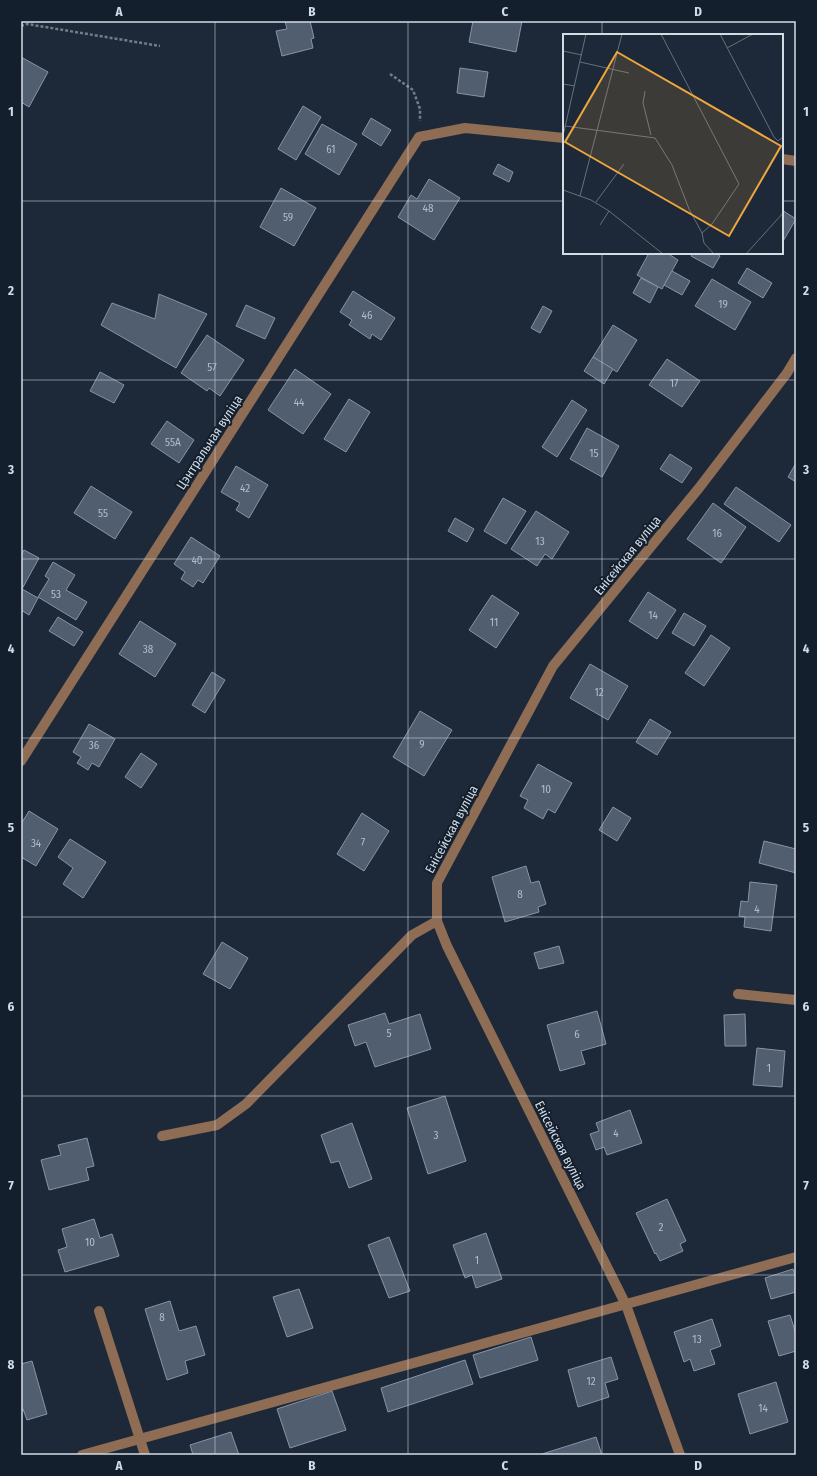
<svg xmlns="http://www.w3.org/2000/svg" width="817" height="1476" font-family="'Fira Sans Condensed',sans-serif">
	<rect width="100%" height="100%" fill="#1d2938"/>
	<g fill="#515e6f" stroke="#8594a6">
		<path d="M285,21H310L314,38L311,39L313,48L282,56L276,31L287,29Z"/>
		<path d="M473,21H522L516,52L469,42Z"/>
		<path d="M21,57L48,72L29,107L21,102Z"/>
		<path d="M460,68L488,72L484,97L457,93Z"/>
		<path d="M303,106L321,117L296,160L278,149Z"/>
		<path d="M371,118L391,130L381,146L362,134Z"/>
		<path d="M322,124L357,144L339,175L305,154Z"/>
		<path d="M498,164L513,172L509,182L493,174Z"/>
		<path d="M429,179L460,198L434,240L398,217L411,195L417,199Z"/>
		<path d="M281,188L316,208L294,246L260,227Z"/>
		<path d="M782,210L796,219L782,243Z"/>
		<path d="M649,253H667L678,260L662,289L637,275Z"/>
		<path d="M693,253H715L720,256L713,268L691,256Z"/>
		<path d="M747,268L772,283L763,298L738,283Z"/>
		<path d="M672,271L690,281L682,295L664,285Z"/>
		<path d="M641,278L658,287L650,303L633,293Z"/>
		<path d="M712,279L751,302L735,330L695,306Z"/>
		<path d="M353,291L395,318L381,340L372,334L370,339L349,325L352,320L340,312Z"/>
		<path d="M159,294L207,314L176,368L101,325L112,303L155,319Z"/>
		<path d="M246,305L275,318L265,339L236,326Z"/>
		<path d="M543,306L552,311L540,333L531,328Z"/>
		<path d="M613,325L637,340L617,372L593,357Z"/>
		<path d="M207,335L244,360L220,396L209,388L207,391L181,373Z"/>
		<path d="M593,357L613,369L604,384L584,371Z"/>
		<path d="M667,359L700,381L682,407L649,385Z"/>
		<path d="M295,369L331,394L303,434L268,410Z"/>
		<path d="M100,372L124,385L114,403L90,391Z"/>
		<path d="M349,399L370,412L346,452L324,439Z"/>
		<path d="M572,400L587,410L557,457L542,447Z"/>
		<path d="M167,421L194,440L179,463L151,444Z"/>
		<path d="M587,428L619,446L602,477L570,459Z"/>
		<path d="M670,454L692,468L682,483L660,469Z"/>
		<path d="M796,463V482L788,477Z"/>
		<path d="M236,466L268,485L249,518L236,510L240,503L221,492Z"/>
		<path d="M91,486L132,512L115,539L74,513Z"/>
		<path d="M736,487L791,525L779,542L724,504Z"/>
		<path d="M503,498L526,511L506,544L484,531Z"/>
		<path d="M713,503L746,527L721,563L687,539Z"/>
		<path d="M536,511L569,532L552,559L545,554L537,566L511,549Z"/>
		<path d="M455,518L474,529L467,542L448,531Z"/>
		<path d="M191,537L220,556L203,583L198,580L193,587L181,579L185,572L174,564Z"/>
		<path d="M24,550L39,558L22,589L38,598L29,615L21,610V555Z"/>
		<path d="M53,562L75,575L66,590L87,602L76,620L38,597L49,579L45,576Z"/>
		<path d="M648,592L676,610L657,639L629,621Z"/>
		<path d="M492,595L519,613L496,648L469,630Z"/>
		<path d="M684,613L706,626L694,646L672,633Z"/>
		<path d="M58,617L83,632L74,646L49,631Z"/>
		<path d="M140,621L176,644L155,677L119,654Z"/>
		<path d="M711,635L730,648L704,686L685,673Z"/>
		<path d="M590,664L628,686L608,720L570,698Z"/>
		<path d="M212,672L225,680L205,713L192,705Z"/>
		<path d="M420,711L452,730L424,776L393,757Z"/>
		<path d="M650,719L671,732L657,755L636,742Z"/>
		<path d="M89,724L115,739L99,767L92,763L88,770L77,763L81,757L73,752Z"/>
		<path d="M141,753L157,764L141,788L125,777Z"/>
		<path d="M538,764L572,783L555,813L548,809L543,819L524,808L528,800L520,796Z"/>
		<path d="M613,807L631,818L617,841L599,830Z"/>
		<path d="M29,811L58,829L36,866L21,857V824Z"/>
		<path d="M362,813L389,831L364,871L337,854Z"/>
		<path d="M70,839L106,862L83,898L63,884L73,868L58,857Z"/>
		<path d="M764,841L796,849V873L759,863Z"/>
		<path d="M526,866L531,883L539,881L546,904L538,907L539,912L505,922L492,877Z"/>
		<path d="M750,882L777,885L771,931L744,927L745,917L739,916L741,901L748,902Z"/>
		<path d="M222,942L248,958L230,989L203,974Z"/>
		<path d="M559,946L564,963L539,969L534,953Z"/>
		<path d="M597,1011L606,1044L581,1051L585,1064L560,1071L547,1025Z"/>
		<path d="M385,1013L389,1024L420,1014L431,1049L375,1067L366,1042L355,1046L348,1025Z"/>
		<path d="M745,1014L746,1046H725L724,1015Z"/>
		<path d="M757,1048L785,1051L782,1087L753,1085Z"/>
		<path d="M445,1096L466,1161L428,1174L407,1108Z"/>
		<path d="M630,1110L642,1143L607,1155L604,1147L596,1150L590,1134L599,1131L596,1123Z"/>
		<path d="M352,1123L372,1179L349,1188L339,1161L331,1163L321,1135Z"/>
		<path d="M87,1138L94,1166L86,1168L89,1180L49,1190L41,1160L61,1155L58,1145Z"/>
		<path d="M667,1199L686,1241L680,1244L683,1251L660,1261L656,1253L655,1254L636,1213Z"/>
		<path d="M94,1219L100,1238L112,1234L119,1256L65,1272L58,1250L67,1247L62,1229Z"/>
		<path d="M486,1233L502,1279L476,1288L472,1275L465,1278L453,1245Z"/>
		<path d="M389,1237L410,1291L389,1298L368,1245Z"/>
		<path d="M793,1269L796,1279V1292L771,1299L765,1278Z"/>
		<path d="M299,1289L313,1328L287,1337L273,1297Z"/>
		<path d="M170,1301L179,1331L196,1326L205,1355L185,1361L188,1373L167,1380L145,1309Z"/>
		<path d="M790,1315L796,1334V1351L779,1356L768,1321Z"/>
		<path d="M712,1319L721,1346L710,1350L715,1364L694,1371L690,1359L684,1362L674,1332Z"/>
		<path d="M531,1337L538,1360L480,1378L473,1355Z"/>
		<path d="M611,1357L618,1379L605,1383L609,1397L578,1407L568,1370Z"/>
		<path d="M465,1360L473,1384L388,1412L381,1388Z"/>
		<path d="M32,1361L47,1414L27,1420L23,1409H21V1364Z"/>
		<path d="M776,1382L788,1422L750,1434L738,1394Z"/>
		<path d="M332,1391L346,1430L290,1448L277,1409Z"/>
		<path d="M231,1432L239,1455H193L190,1445Z"/>
		<path d="M596,1437L602,1455H542V1454Z"/>
	</g>
	<g fill="none" stroke-linecap="round" stroke-linejoin="round">
		<g stroke="#737d8a" stroke-width="2.5" stroke-dasharray="3 2" stroke-linecap="butt">
			<path d="M21,26L27,24L160,46"/>
			<path d="M390,74L413,90L420,109V121"/>
		</g>
		<g stroke="#8e6d54" stroke-width="10">
			<path d="M782,159L796,161"/>
			<path d="M21,761L419,137L465,128L564,138"/>
			<path d="M738,994L796,1000"/>
			<path d="M162,1136L217,1125L246,1104L412,935L437,921"/>
			<path d="M99,1311L145,1455"/>
			<path d="M82,1455L796,1257"/>
			<path d="M680,1455L626,1305L447,946L437,921V883L553,666L699,488L787,373L796,358"/>
		</g>
	</g>
	<path fill="none" stroke="#d3dbe5" stroke-width="1" stroke-opacity="0.55" d="M215,21V1455M408,21V1455M602,21V35M21,201H564M782,201H796M602,253V1455M21,380H796M21,559H796M21,738H796M21,917H796M21,1096H796M21,1275H796"/>
	<g text-anchor="middle" stroke-width="4" stroke-linejoin="round" paint-order="stroke">
		<g font-size="11" fill="#b2bcc8">
			<text x="331" y="153">61</text>
			<text x="428" y="212">48</text>
			<text x="288" y="221">59</text>
			<text x="723" y="308">19</text>
			<text x="367" y="319">46</text>
			<text x="212" y="371">57</text>
			<text x="674" y="387">17</text>
			<text x="299" y="406">44</text>
			<text x="173" y="446">55А</text>
			<text x="594" y="457">15</text>
			<text x="245" y="492">42</text>
			<text x="103" y="517">55</text>
			<text x="717" y="537">16</text>
			<text x="540" y="545">13</text>
			<text x="197" y="564">40</text>
			<text x="56" y="598">53</text>
			<text x="653" y="619">14</text>
			<text x="494" y="626">11</text>
			<text x="148" y="653">38</text>
			<text x="599" y="696">12</text>
			<text x="422" y="748">9</text>
			<text x="94" y="749">36</text>
			<text x="546" y="793">10</text>
			<text x="363" y="846">7</text>
			<text x="36" y="847">34</text>
			<text x="520" y="898">8</text>
			<text x="757" y="913">4</text>
			<text x="389" y="1037">5</text>
			<text x="577" y="1038">6</text>
			<text x="769" y="1072">1</text>
			<text x="616" y="1137">4</text>
			<text x="436" y="1139">3</text>
			<text x="661" y="1231">2</text>
			<text x="90" y="1246">10</text>
			<text x="477" y="1264">1</text>
			<text x="162" y="1321">8</text>
			<text x="697" y="1343">13</text>
			<text x="591" y="1385">12</text>
			<text x="763" y="1412">14</text>
		</g>
		<g font-size="13" fill="#d3dbe5" stroke="#141f2e">
			<text transform="translate(209 442) rotate(-57)" y="5">Цэнтральная вуліца</text>
			<text transform="translate(627 555) rotate(-51)" y="5">Енісейская вуліца</text>
			<text transform="translate(451 829) rotate(-62)" y="5">Енісейская вуліца</text>
			<text transform="translate(561 1145) rotate(63)" y="5">Енісейская вуліца</text>
		</g>
	</g>
	<g transform="translate(563 34)">
		<rect width="220" height="220" fill="#1d2938"/>
		<path fill="none" stroke="#66707d" stroke-width="1" d="M98,0L176,150L149,190L139,199M157,0L211,103L215,107L220,103M164,14L190,0M0,17L19,21M17,28L66,39M0,50L12,52M82,57L80,69L88,101M2,92L92,104L109,131L126,175L139,199L141,209L151,220M0,102L23,0M0,156L28,166L46,177L100,220M17,162L59,0M33,168L61,130M37,191L46,177M183,220L220,179"/>
		<path fill="#efa73d" fill-opacity="0.15" stroke="#efa73d" stroke-width="2" d="M54,18L218,112L166,202L2,108Z"/>
		<rect width="220" height="220" fill="none" stroke="#d3dbe5" stroke-width="2"/>
	</g>
	<rect width="817" height="1476" fill="none" stroke="#141f2e" stroke-width="44"/>
	<rect x="22" y="22" width="773" height="1432" fill="none" stroke="#d3dbe5" stroke-width="1.5"/>
	<g font-size="13" text-anchor="middle" font-weight="bold" fill="#d3dbe5">
		<text x="119" y="16">A</text>
		<text x="312" y="16">B</text>
		<text x="505" y="16">C</text>
		<text x="698" y="16">D</text>
		<text x="11" y="116">1</text>
		<text x="806" y="116">1</text>
		<text x="11" y="295">2</text>
		<text x="806" y="295">2</text>
		<text x="11" y="474">3</text>
		<text x="806" y="474">3</text>
		<text x="11" y="653">4</text>
		<text x="806" y="653">4</text>
		<text x="11" y="832">5</text>
		<text x="806" y="832">5</text>
		<text x="11" y="1011">6</text>
		<text x="806" y="1011">6</text>
		<text x="11" y="1190">7</text>
		<text x="806" y="1190">7</text>
		<text x="11" y="1369">8</text>
		<text x="806" y="1369">8</text>
		<text x="119" y="1470">A</text>
		<text x="312" y="1470">B</text>
		<text x="505" y="1470">C</text>
		<text x="698" y="1470">D</text>
	</g>
</svg>
